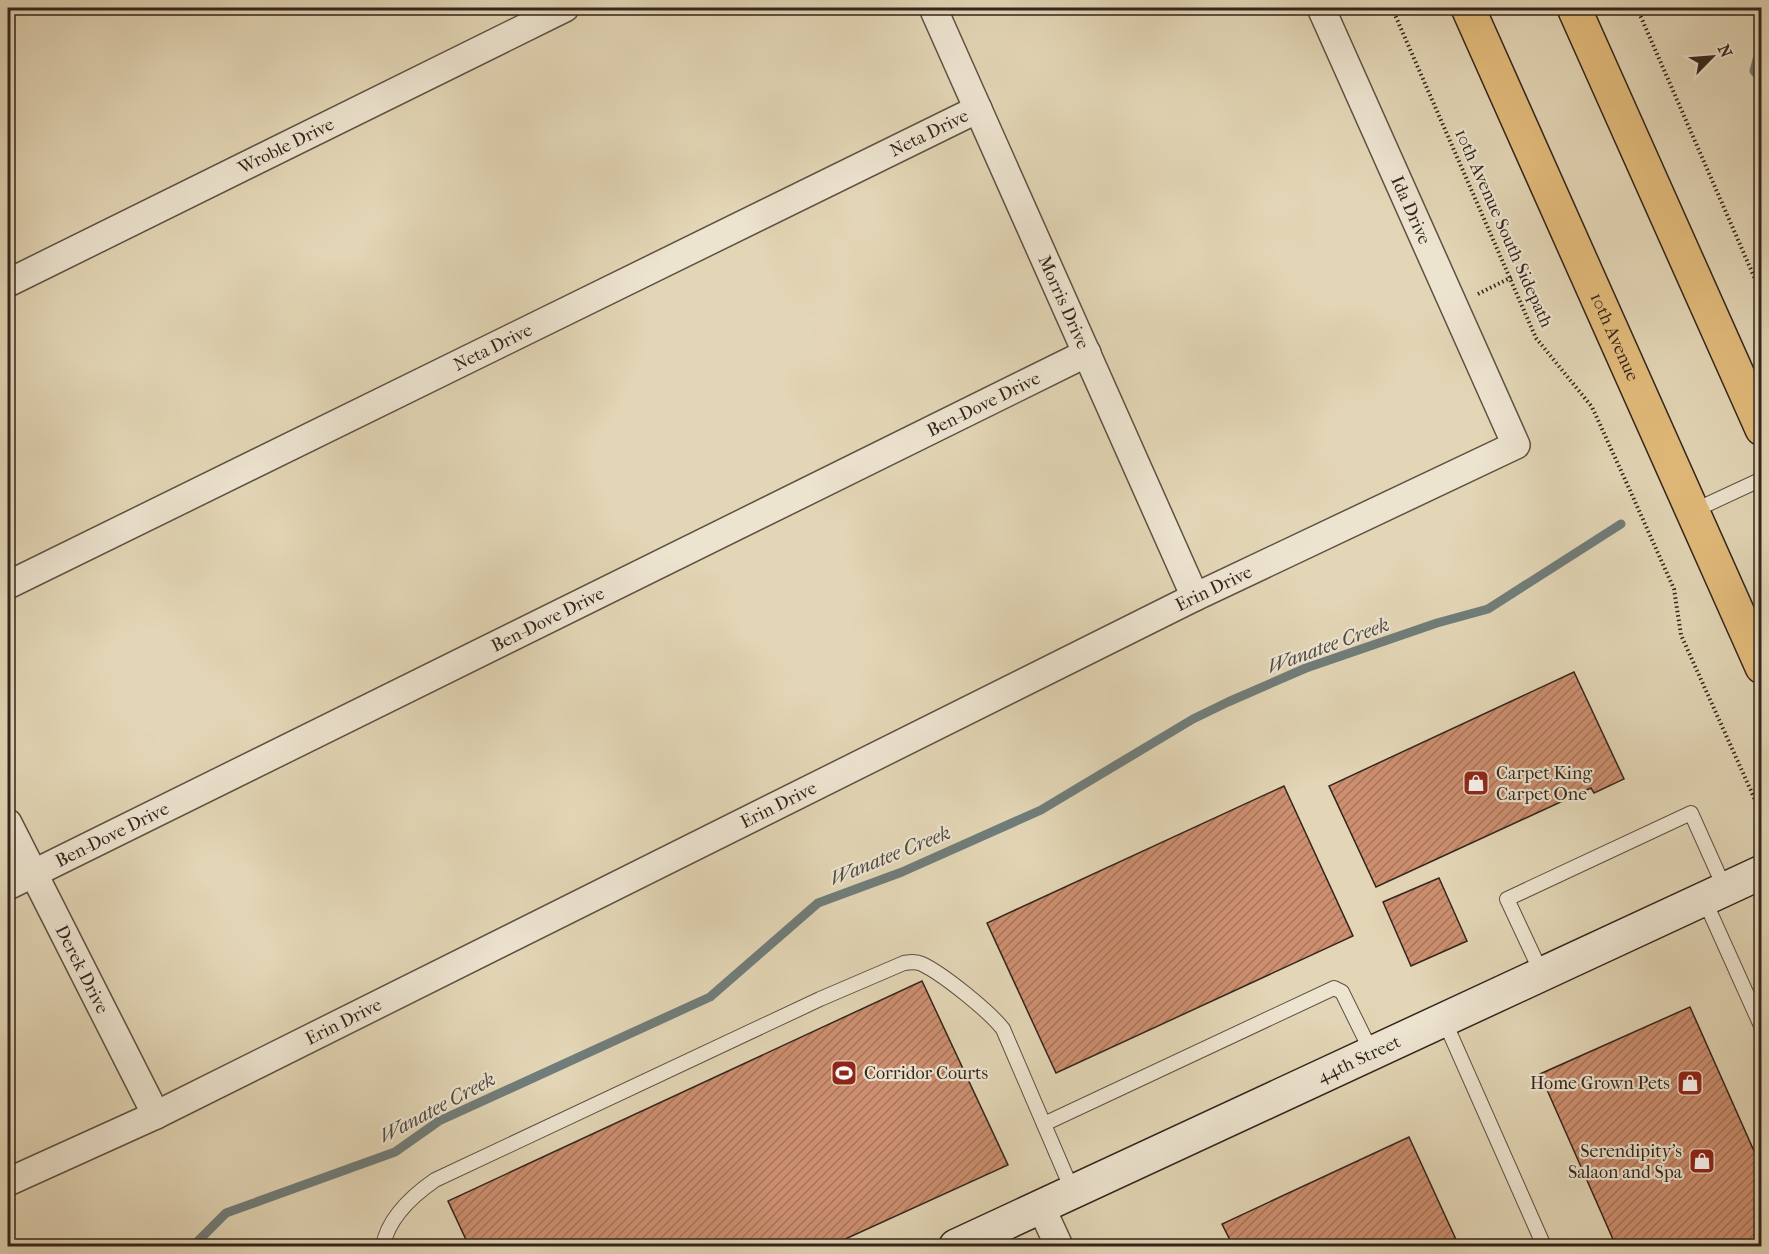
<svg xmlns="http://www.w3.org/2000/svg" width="1769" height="1254" font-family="'IM FELL French Canon',serif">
	<defs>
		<pattern id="building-hatch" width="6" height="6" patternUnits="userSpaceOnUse" patternTransform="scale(1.5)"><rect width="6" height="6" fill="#cd8f70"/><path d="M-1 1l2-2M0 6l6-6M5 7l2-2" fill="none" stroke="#a7755b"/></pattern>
	</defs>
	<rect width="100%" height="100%" fill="#e3d6b6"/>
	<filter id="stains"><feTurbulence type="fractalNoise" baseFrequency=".00333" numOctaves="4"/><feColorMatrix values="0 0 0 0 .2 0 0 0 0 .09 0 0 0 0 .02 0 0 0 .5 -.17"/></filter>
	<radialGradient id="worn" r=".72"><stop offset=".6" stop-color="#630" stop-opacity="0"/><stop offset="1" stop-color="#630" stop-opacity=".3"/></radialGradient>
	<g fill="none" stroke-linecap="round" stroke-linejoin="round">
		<g stroke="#707d7a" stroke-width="9">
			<path d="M1762,41L1754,71L1762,80"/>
			<path d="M193,1246L226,1213L395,1152L439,1121L710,997L818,903L902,872L1041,810L1193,719L1228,702L1306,668L1437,623L1488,609L1621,524"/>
		</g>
	</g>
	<g fill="url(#building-hatch)" stroke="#32251c" stroke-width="1.5">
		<path d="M1574,672L1624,779L1594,793L1591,788L1376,887L1329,786Z"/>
		<path d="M1284,786L1353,936L1056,1073L987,923Z"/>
		<path d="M1439,878L1467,941L1411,966L1383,902Z"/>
		<path d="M922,981L1008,1165L830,1246H469L448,1201Z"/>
		<path d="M1690,1007L1762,1169V1246H1616L1540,1074Z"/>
		<path d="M1409,1137L1459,1246H1233L1222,1224Z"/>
	</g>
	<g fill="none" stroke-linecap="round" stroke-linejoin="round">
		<g stroke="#5e5142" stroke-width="16">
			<g id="lane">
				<path d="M1693,511L1762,479"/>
				<path d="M1704,899L1762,1028"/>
				<path d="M1542,974L1507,899L1691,813L1725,889"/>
				<path d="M1444,1020L1544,1246"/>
				<path d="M1044,1124L1334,988L1342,992L1372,1053"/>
				<path d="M383,1246C388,1218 412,1196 435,1180L820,999L904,963C910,962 916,961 922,964C943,974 989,1011 1003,1029L1073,1192"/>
			</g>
		</g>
		<g stroke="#5e5142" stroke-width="30">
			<g id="street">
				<path id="s1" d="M933,8L1195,597"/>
				<path id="s2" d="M8,283L565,8"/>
				<path id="s3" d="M8,585L978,109"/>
				<path id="s4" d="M8,823L156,1115"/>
				<path id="s5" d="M8,886L1087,353"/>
				<path id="s6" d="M8,1182L156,1115L1195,597L1516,445L1321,8"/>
				<path d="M1041,1207L1059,1246"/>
			</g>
		</g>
		<g stroke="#32251c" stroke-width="36">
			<g id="secondary">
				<path id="s7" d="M956,1246L1762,872"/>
			</g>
		</g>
		<g stroke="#32251c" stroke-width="36">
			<g id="primary">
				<path id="s8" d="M1468,8L1762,667"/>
				<path d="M1574,8L1762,429"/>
			</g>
		</g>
		<g stroke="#32251c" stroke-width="4" stroke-dasharray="1.5 3" stroke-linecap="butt">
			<path d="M1392,8L1536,338L1592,407L1628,486L1674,589L1681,635L1761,813"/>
			<path d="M1637,8L1762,295"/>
			<path d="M1478,294L1512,277"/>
		</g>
		<use href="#lane" stroke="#ede4d0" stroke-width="14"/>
		<use href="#street" stroke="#ede4d0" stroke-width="27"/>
		<use href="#secondary" stroke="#ede4d0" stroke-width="33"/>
		<use href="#primary" stroke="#e2bb7b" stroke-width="33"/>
	</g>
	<defs>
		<g id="shop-square" transform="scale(1.35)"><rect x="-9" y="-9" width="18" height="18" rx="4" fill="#8f2418" stroke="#ede4d0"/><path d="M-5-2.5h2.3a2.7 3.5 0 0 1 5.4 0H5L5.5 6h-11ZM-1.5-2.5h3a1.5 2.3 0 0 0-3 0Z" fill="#fff"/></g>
		<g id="stadium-square" transform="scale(1.35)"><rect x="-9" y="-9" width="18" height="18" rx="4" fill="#8f2418" stroke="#ede4d0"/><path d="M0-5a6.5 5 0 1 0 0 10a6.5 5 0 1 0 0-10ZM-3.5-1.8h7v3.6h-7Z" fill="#fff"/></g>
	</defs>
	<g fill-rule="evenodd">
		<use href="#shop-square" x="1476" y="783"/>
		<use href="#stadium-square" x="844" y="1073"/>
		<use href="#shop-square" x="1690" y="1083"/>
		<use href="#shop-square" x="1702" y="1161"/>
	</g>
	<g text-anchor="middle" stroke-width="4.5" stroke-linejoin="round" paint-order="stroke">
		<g font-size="18" fill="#32251c" stroke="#ede4d0">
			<text dy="6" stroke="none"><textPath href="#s3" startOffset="1026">Neta Drive</textPath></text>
			<text dy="6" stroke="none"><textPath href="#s2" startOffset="310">Wroble Drive</textPath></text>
			<text transform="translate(1411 210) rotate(66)" y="6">Ida Drive</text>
			<text transform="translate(1504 228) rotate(66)" y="6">10th Avenue South Sidepath</text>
			<text dy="6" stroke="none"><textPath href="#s1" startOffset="322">Morris Drive</textPath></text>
			<text dy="6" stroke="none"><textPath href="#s8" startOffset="360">10th Avenue</textPath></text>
			<text dy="6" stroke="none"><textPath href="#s3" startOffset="540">Neta Drive</textPath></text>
			<text dy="6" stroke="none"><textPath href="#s5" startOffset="1088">Ben-Dove Drive</textPath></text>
			<text dy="6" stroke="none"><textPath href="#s6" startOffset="1344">Erin Drive</textPath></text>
			<text dy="6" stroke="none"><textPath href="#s5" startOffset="602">Ben-Dove Drive</textPath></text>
			<text dy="6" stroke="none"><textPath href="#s6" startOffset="858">Erin Drive</textPath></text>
			<text dy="6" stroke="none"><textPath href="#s5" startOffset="116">Ben-Dove Drive</textPath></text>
			<text dy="6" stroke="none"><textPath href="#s4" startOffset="164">Derek Drive</textPath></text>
			<text dy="6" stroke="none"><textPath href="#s6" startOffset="372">Erin Drive</textPath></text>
			<text dy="6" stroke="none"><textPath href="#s7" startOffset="444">44th Street</textPath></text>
		</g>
		<g font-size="18" fill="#32251c" stroke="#ede4d0" text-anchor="start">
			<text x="1496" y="779">Carpet King<tspan x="1496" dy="21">Carpet One</tspan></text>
			<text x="864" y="1079">Corridor Courts</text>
			<text x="1670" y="1089" text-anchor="end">Home Grown Pets</text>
			<text x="1682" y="1157" text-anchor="end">Serendipity's<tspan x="1682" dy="21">Salaon and Spa</tspan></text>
		</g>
		<g font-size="20" font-style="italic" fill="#4c4a43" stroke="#ede4d0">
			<text transform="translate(1328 645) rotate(-20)" y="7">Wanatee Creek</text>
			<text transform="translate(890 855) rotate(-22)" y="7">Wanatee Creek</text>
			<text transform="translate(437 1107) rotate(-28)" y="7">Wanatee Creek</text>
		</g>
	</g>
	<rect width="1769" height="1254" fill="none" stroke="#e3d6b6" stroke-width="30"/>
	<rect x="9" y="9" width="1751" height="1236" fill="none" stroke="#32251c" stroke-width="3"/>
	<rect x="15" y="15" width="1739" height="1224" fill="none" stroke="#32251c" stroke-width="1.5"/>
	<g transform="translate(1712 57) rotate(65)" stroke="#ede4d0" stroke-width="4.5" paint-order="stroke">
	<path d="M0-4.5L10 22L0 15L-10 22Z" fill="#32251c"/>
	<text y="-9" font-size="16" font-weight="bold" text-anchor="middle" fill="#32251c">N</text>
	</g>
	<rect width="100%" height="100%" filter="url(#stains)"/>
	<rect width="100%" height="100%" fill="url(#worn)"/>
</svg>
